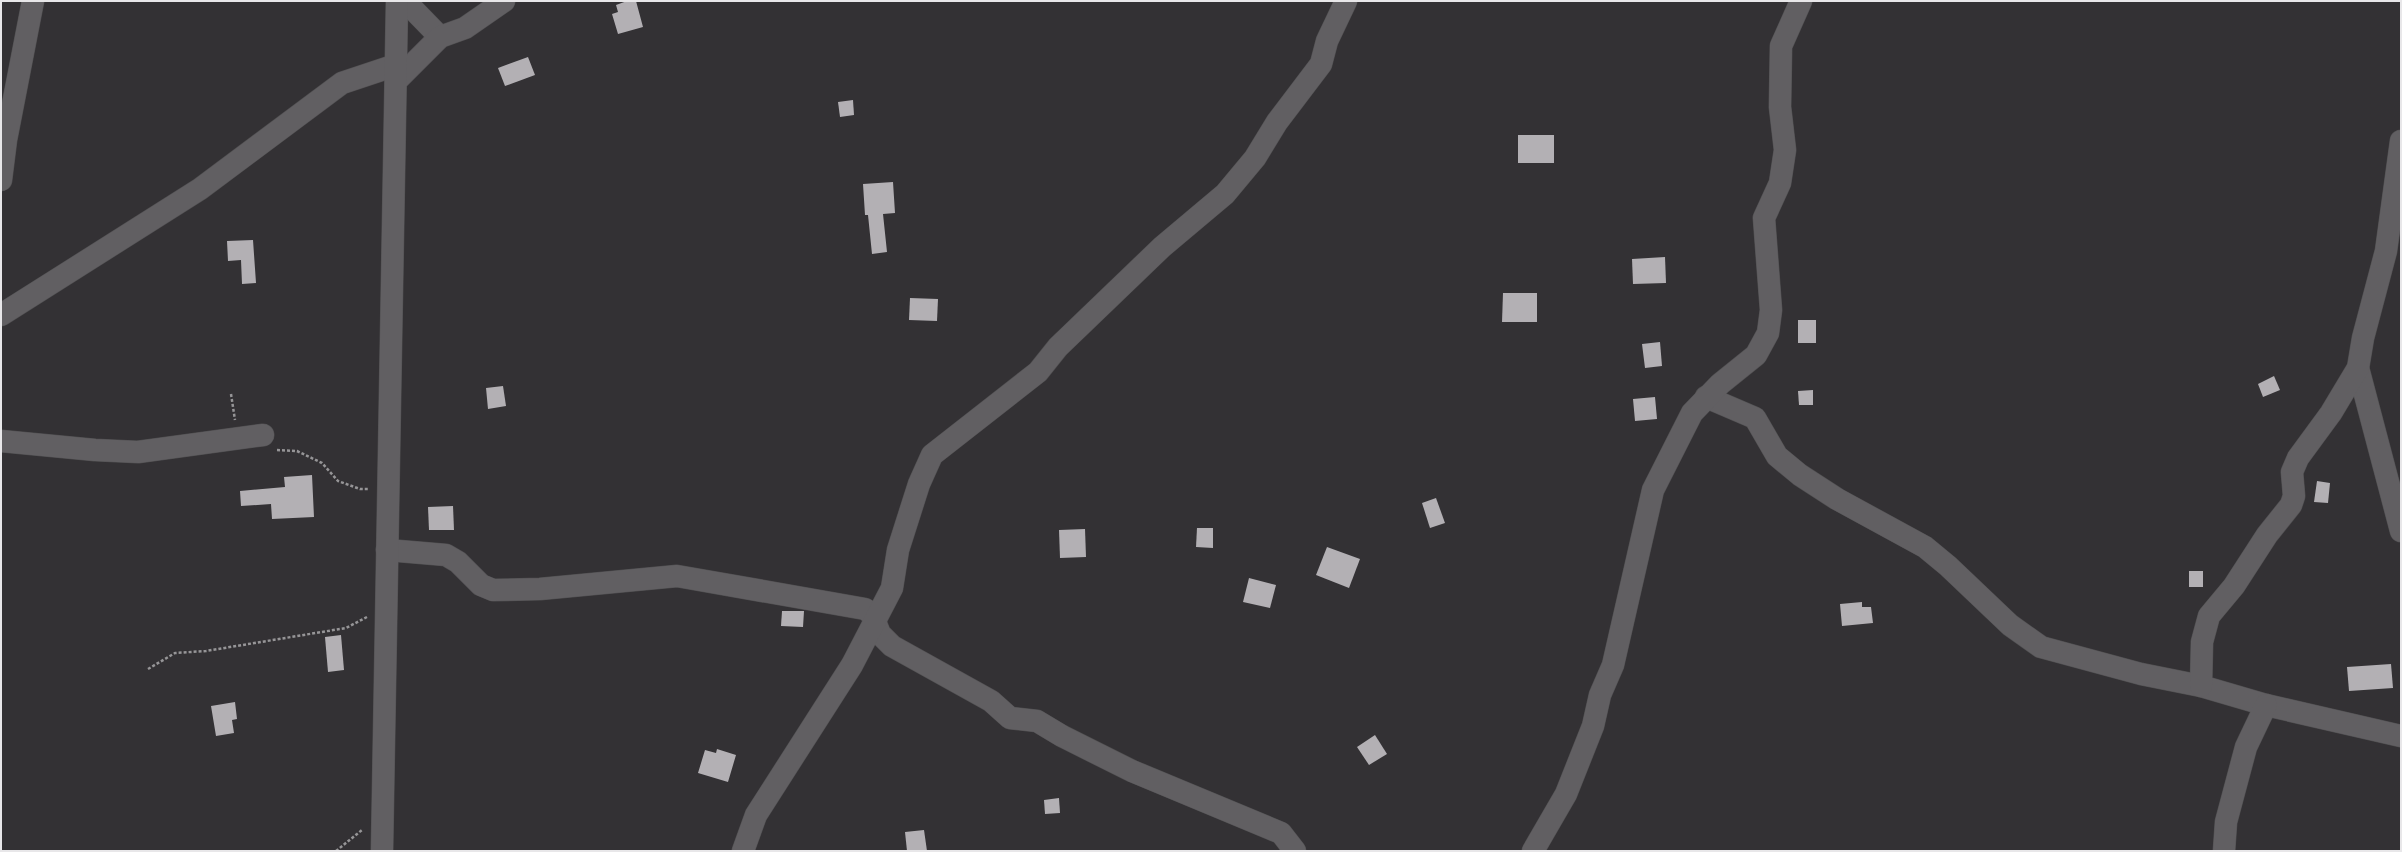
<svg xmlns="http://www.w3.org/2000/svg" width="2402" height="852" font-family="Raleway,sans-serif">
	<rect width="100%" height="100%" fill="#333134"/>
	<g fill="#b3b0b4">
		<path d="M627,1H636L643,27L618,34L612,14L618,12L616,5Z"/>
		<path d="M528,57L535,75L505,86L498,68Z"/>
		<path d="M853,100L854,115L840,117L838,102Z"/>
		<rect x="1518" y="135" width="36" height="28"/>
		<path d="M893,182L895,213L883,214L887,252L872,254L868,215H865L863,184Z"/>
		<path d="M253,240L256,283L242,284L241,260L228,261L227,241Z"/>
		<path d="M1665,257L1666,283L1633,284L1632,259Z"/>
		<path d="M1503,293H1537V322H1502Z"/>
		<path d="M910,298L938,299L937,321L909,320Z"/>
		<rect x="1798" y="320" width="18" height="23"/>
		<path d="M1660,342L1662,366L1645,368L1642,344Z"/>
		<path d="M2274,376L2280,390L2263,397L2258,384Z"/>
		<path d="M503,386L506,406L488,409L486,388Z"/>
		<path d="M1813,390V405H1799L1798,391Z"/>
		<path d="M1655,397L1657,419L1635,421L1633,399Z"/>
		<path d="M312,475L314,517L272,519L271,504L241,506L240,491L285,487L284,477Z"/>
		<path d="M2317,481L2330,483L2328,503L2314,502Z"/>
		<path d="M1436,498L1445,523L1430,528L1422,503Z"/>
		<path d="M453,506L454,530H429L428,507Z"/>
		<path d="M1197,528H1213V548L1196,547Z"/>
		<path d="M1085,529L1086,557L1060,558L1059,530Z"/>
		<path d="M1327,547L1360,559L1349,588L1316,575Z"/>
		<rect x="2189" y="571" width="14" height="16"/>
		<path d="M1249,578L1276,585L1270,608L1243,602Z"/>
		<path d="M1862,602V607H1871L1873,623L1842,626L1840,604Z"/>
		<path d="M782,611H804L803,627L781,626Z"/>
		<path d="M341,635L344,670L328,672L325,637Z"/>
		<path d="M2391,664L2393,688L2349,691L2347,667Z"/>
		<path d="M235,702L237,719L232,720L234,733L216,736L211,706Z"/>
		<path d="M1375,735L1387,754L1369,765L1357,747Z"/>
		<path d="M717,749L736,755L728,782L698,773L705,750L716,753Z"/>
		<path d="M1059,798L1060,813L1045,814L1044,800Z"/>
		<path d="M924,830L927,851H907L905,832Z"/>
	</g>
	<g fill="none" stroke-linecap="round" stroke-linejoin="round">
		<g stroke="#504f51" stroke-width="23">
			<g id="minor">
				<path d="M405,1L440,37"/>
				<path d="M396,81L440,37L465,28L504,1"/>
				<path d="M1,180L6,140L33,1"/>
				<path d="M1,315L200,189L342,83L396,65"/>
				<path d="M2358,368L2401,531"/>
				<path d="M1706,397L1755,418L1777,456L1800,475L1837,499L1925,547L1948,566L2010,625L2041,647L2141,674L2201,686L2266,705L2401,736"/>
				<path d="M1,441L95,450L138,452L263,435"/>
				<path d="M387,550L446,555L458,562L481,585L493,590L540,589L677,576L865,609L872,614L880,634L892,646L991,701L1010,718L1037,721L1062,736L1132,771L1281,833L1295,851"/>
				<path d="M2201,686L2202,642L2209,616L2234,586L2267,535L2291,505L2294,496L2292,472L2298,458L2331,413L2358,368L2363,338L2386,251L2401,141"/>
				<path d="M382,851L397,1"/>
				<path d="M743,851L756,815L852,665L892,588L898,550L919,484L932,455L1038,372L1058,347L1162,247L1225,194L1255,158L1277,122L1321,64L1327,41L1346,1"/>
				<path d="M1533,851L1566,794L1593,726L1600,695L1613,665L1653,490L1692,413L1720,384L1756,355L1768,333L1771,310L1764,218L1780,183L1785,150L1780,107L1781,46L1801,1"/>
				<path d="M2224,851L2226,822L2246,747L2266,705"/>
			</g>
		</g>
		<g stroke="#969597" stroke-width="2.5" stroke-dasharray="3 2" stroke-linecap="butt">
			<path d="M231,394L235,420"/>
			<path d="M277,450L297,451L322,463L338,481L360,489H368"/>
			<path d="M148,669L175,653L206,651L346,628L367,617"/>
			<path d="M336,851L362,830"/>
		</g>
		<use href="#minor" stroke="#615f62" stroke-width="22"/>
	</g>
	<rect width="2402" height="852" fill="none" stroke="#e8e7e9" stroke-width="4"/>
</svg>
